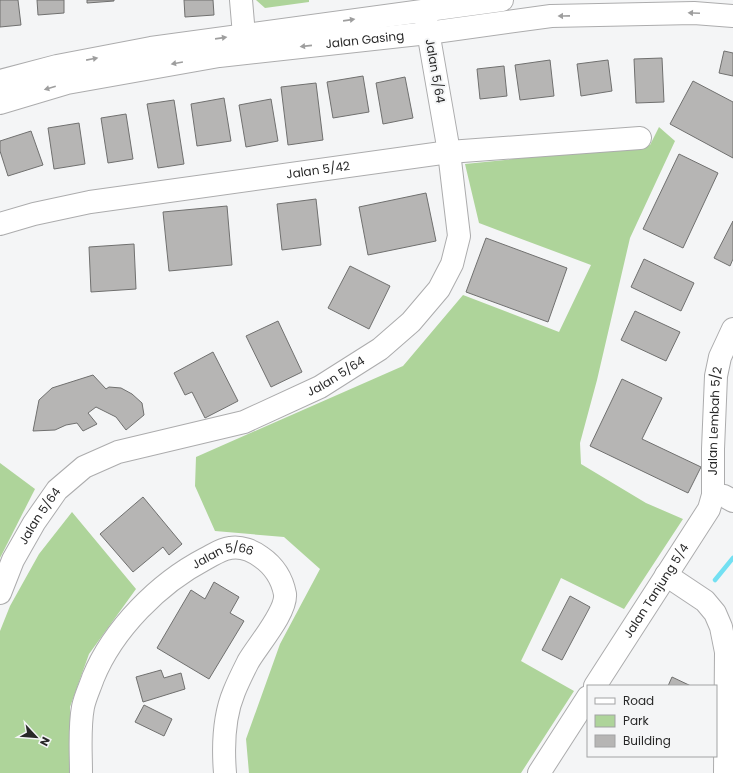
<svg xmlns="http://www.w3.org/2000/svg" width="733" height="773" font-family="Poppins,sans-serif">
	<rect width="100%" height="100%" fill="#f4f5f6"/>
	<g fill="#aed49a">
		<path d="M256,0H309V2L265,8Z"/>
		<path d="M659,127L675,141L630,238L597,380L580,443L581,464L646,503L683,519L624,609L561,578L521,661L574,691L521,773H249L246,739L280,644L320,569L284,537L215,531L195,486L196,457L403,366L463,295L559,332L591,265L479,223L465,164L650,145Z"/>
		<path d="M0,463L35,489L0,558Z"/>
		<path d="M72,512L136,589L89,654L70,707V773H0V631L10,606L39,554Z"/>
	</g>
	<g fill="none" stroke-linecap="round" stroke-linejoin="round">
		<path stroke="#73e0f2" stroke-width="4.5" d="M715,580L733,558"/>
	</g>
	<g fill="#b6b5b4" stroke="#70706f">
		<path d="M0,0H18L21,25L0,27Z"/>
		<path d="M37,0H64V13L38,15Z"/>
		<path d="M87,0H114V1L87,3Z"/>
		<path d="M184,0H213L214,15L185,17Z"/>
		<path d="M724,51L733,53V76L719,73Z"/>
		<path d="M662,58L664,102L636,103L634,59Z"/>
		<path d="M550,60L554,96L520,100L515,65Z"/>
		<path d="M608,60L612,91L581,96L577,64Z"/>
		<path d="M504,66L507,96L480,99L477,69Z"/>
		<path d="M363,76L369,112L333,118L327,82Z"/>
		<path d="M405,77L413,118L383,124L376,83Z"/>
		<path d="M693,81L733,102V158L670,124Z"/>
		<path d="M316,83L323,140L288,145L281,87Z"/>
		<path d="M224,98L231,141L197,146L191,104Z"/>
		<path d="M271,99L278,141L246,147L239,105Z"/>
		<path d="M174,100L184,164L158,168L147,104Z"/>
		<path d="M126,114L133,159L108,163L101,118Z"/>
		<path d="M79,123L85,164L54,169L48,128Z"/>
		<path d="M31,131L43,165L8,176L0,151V141Z"/>
		<path d="M679,154L718,173L683,248L643,229Z"/>
		<path d="M426,193L436,241L368,255L359,207Z"/>
		<path d="M316,199L321,245L282,250L277,204Z"/>
		<path d="M227,206L232,265L169,271L163,212Z"/>
		<path d="M733,221V259L730,266L714,258Z"/>
		<path d="M486,238L567,268L548,322L466,292Z"/>
		<path d="M134,244L136,289L91,292L89,247Z"/>
		<path d="M644,259L694,283L681,311L631,287Z"/>
		<path d="M350,266L390,286L369,329L328,308Z"/>
		<path d="M635,311L680,332L666,361L621,340Z"/>
		<path d="M278,321L302,372L271,387L246,336Z"/>
		<path d="M213,352L238,401L205,418L192,392L185,395L174,373Z"/>
		<path d="M93,375L106,389L109,387L121,388L132,394L142,403L144,415L126,430L116,417L96,407L88,413L97,424L83,431L77,423L66,425L55,430L33,431L39,400L52,388Z"/>
		<path d="M622,379L662,398L642,439L701,467L688,493L590,446Z"/>
		<path d="M143,497L182,544L169,555L163,547L133,572L100,534Z"/>
		<path d="M214,582L239,597L230,613L244,621L209,679L157,648L191,590L205,599Z"/>
		<path d="M570,596L590,607L562,660L542,650Z"/>
		<path d="M161,670L164,678L181,673L185,689L143,702L136,677Z"/>
		<path d="M672,677L691,686H668Z"/>
		<path d="M144,705L172,719L164,736L135,722Z"/>
	</g>
	<g fill="none" stroke-linecap="round" stroke-linejoin="round">
		<g stroke="#acacad" stroke-width="24">
			<g id="minor">
				<path d="M241,0L244,35"/>
				<path id="s1" d="M0,224L34,214L90,202L449,152L640,138"/>
				<path d="M713,495L724,496L733,501"/>
				<path d="M666,575L705,601L715,613L721,627L726,652L725,773"/>
				<path id="s2" d="M0,593L13,560L34,523L57,490L84,467L118,452L244,422L320,387L380,349L411,322L439,289L452,264L459,236L449,152L425,14"/>
				<path id="s3" d="M595,686L709,509L713,495V449L716,376L720,357L733,329"/>
				<path id="s4" d="M81,773C81,752 79,728 83,707C85,697 90,687 93,678C113,629 159,583 205,559C213,555 221,549 230,548C241,546 253,551 261,557C274,566 282,578 285,594C287,612 257,646 248,662C243,672 238,682 234,692C224,716 223,748 225,773"/>
				<path d="M539,773L588,697"/>
			</g>
		</g>
		<g stroke="#acacad" stroke-width="24">
			<g id="major">
				<path d="M0,81L57,66L151,48L502,0"/>
				<path id="s5" d="M0,103L67,83L219,56L428,33L551,16L694,13L733,16"/>
			</g>
		</g>
		<use href="#minor" stroke="#fff" stroke-width="22"/>
		<use href="#major" stroke="#fff" stroke-width="22"/>
	</g>
	<defs><path id="oneway-solid" d="M-6-.8H1V-3.2L6.5 0L1 3.2V.8H-6Z"/></defs>
	<g fill="#9e9e9e">
		<use href="#oneway-solid" transform="translate(694 13) rotate(-178)"/>
		<use href="#oneway-solid" transform="translate(564 16) rotate(179)"/>
		<use href="#oneway-solid" transform="translate(349 20) rotate(-8)"/>
		<use href="#oneway-solid" transform="translate(221 38) rotate(-8)"/>
		<use href="#oneway-solid" transform="translate(306 46) rotate(174)"/>
		<use href="#oneway-solid" transform="translate(92 59) rotate(-11)"/>
		<use href="#oneway-solid" transform="translate(177 63) rotate(170)"/>
		<use href="#oneway-solid" transform="translate(50 88) rotate(164)"/>
	</g>
	<g text-anchor="middle" stroke-width="4" stroke-linejoin="round" paint-order="stroke">
		<g font-size="12" fill="#282828" stroke="#f4f5f6">
			<text dy="4" stroke="none"><textPath href="#s5" startOffset="371">Jalan Gasing</textPath></text>
			<text transform="translate(435 71) rotate(80)" y="4">Jalan 5/64</text>
			<text dy="4" stroke="none"><textPath href="#s1" startOffset="323">Jalan 5/42</textPath></text>
			<text dy="4" stroke="none"><textPath href="#s2" startOffset="423">Jalan 5/64</textPath></text>
			<text dy="4" stroke="none"><textPath href="#s3" startOffset="299">Jalan Lembah 5/2</textPath></text>
			<text dy="4" stroke="none"><textPath href="#s2" startOffset="87">Jalan 5/64</textPath></text>
			<text dy="4" stroke="none"><textPath href="#s4" startOffset="282">Jalan 5/66</textPath></text>
			<text dy="4" stroke="none"><textPath href="#s3" startOffset="113">Jalan Tanjung 5/4</textPath></text>
		</g>
	</g>
	<rect x="587" y="685" width="130" height="72" fill="#f4f5f6" stroke="#a2a3a4"/>
	<rect x="595" y="698" width="20" height="6" fill="#ffffff" stroke="#a2a3a4"/>
	<text x="623" y="705" font-size="12" fill="#282828">Road</text>
	<rect x="595" y="715" width="20" height="12" fill="#aed49a" stroke="#a2a3a4"/>
	<text x="623" y="725" font-size="12" fill="#282828">Park</text>
	<rect x="595" y="735" width="20" height="12" fill="#b6b5b4" stroke="#a2a3a4"/>
	<text x="623" y="745" font-size="12" fill="#282828">Building</text>
	<g transform="translate(36 737) rotate(116)" stroke="#f4f5f6" stroke-width="3" paint-order="stroke">
	<path d="M0-3L7 15L0 10L-7 15Z" fill="#282828"/>
	<text y="-6" font-size="11" font-weight="bold" text-anchor="middle" fill="#282828">N</text>
	</g>
</svg>
